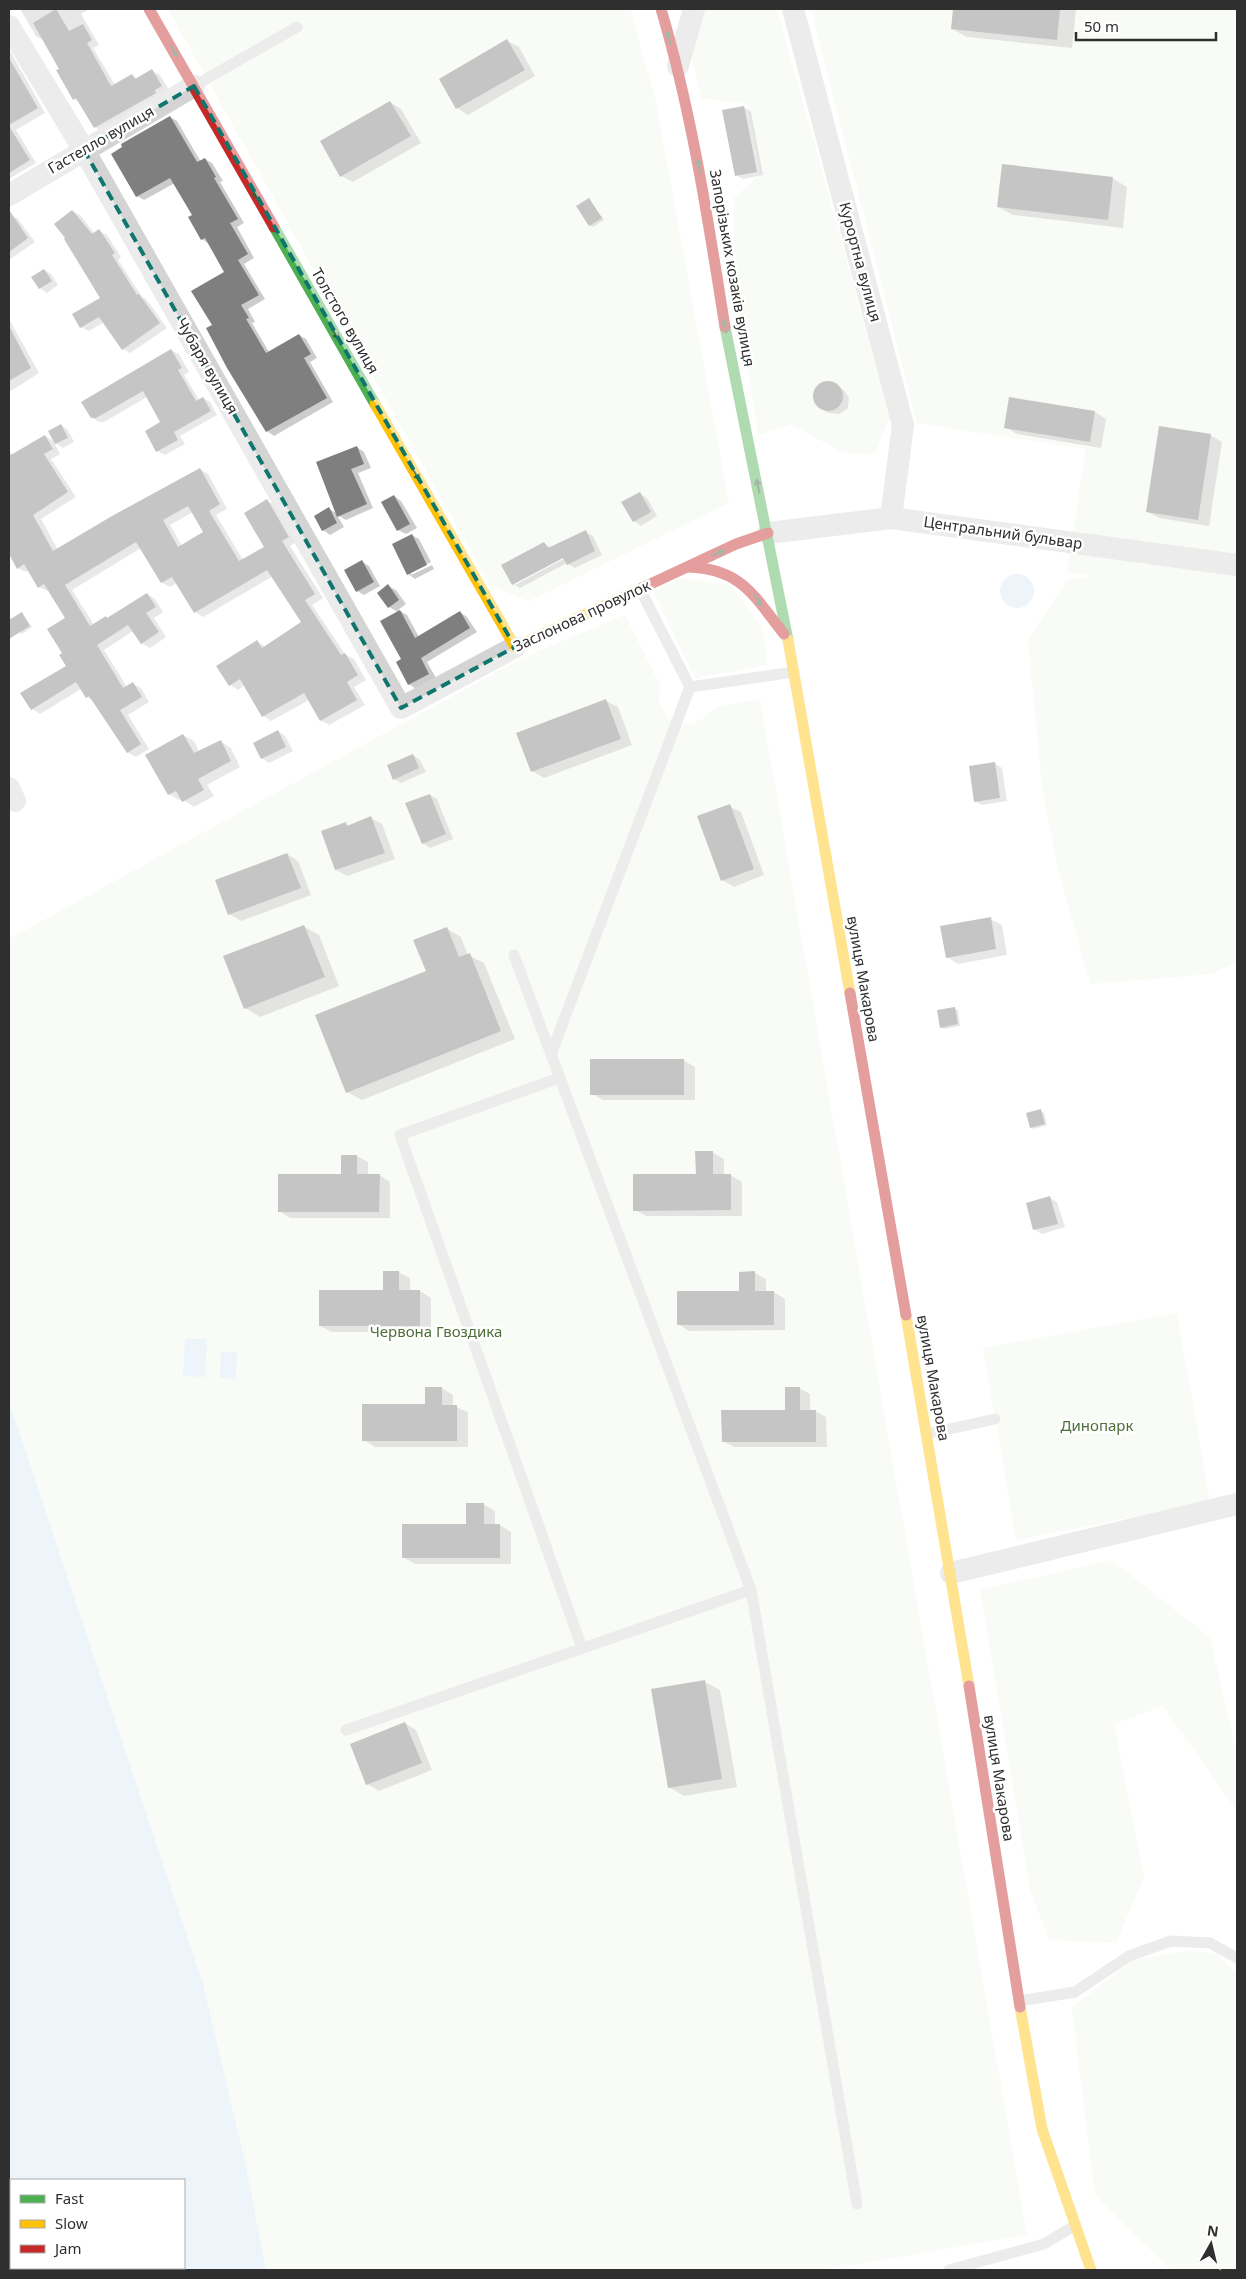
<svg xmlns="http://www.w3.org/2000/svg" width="1246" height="2279" font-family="'Noto Sans',sans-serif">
	<rect width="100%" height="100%" fill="#fff"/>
	<g fill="#f0f6ec">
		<path d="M168,9H630L656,102L729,503L529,601L490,585Z"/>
		<path d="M702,9H777L890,417L875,454L843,453L791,424L758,435L733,267L734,198L761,174L747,104L701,98L691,51Z"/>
		<path d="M811,9H1237V962L1212,974L1090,984L1057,865L1042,787L1028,640L1067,580L1090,576L1067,572L1086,449L917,423Z"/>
		<path d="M680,578L730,585L762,627L768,665L695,678L653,591Z"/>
		<path d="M625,615L660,685L659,701L667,718L691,724L706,717L715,707L760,699L1027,2235L823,2270H266L246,2166L203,1984L9,1401V939L524,657Z"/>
		<path d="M1177,1313L1210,1502L1016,1540L983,1348Z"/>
		<path d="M1112,1560L1210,1638L1237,1754V1811L1163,1706L1114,1724L1144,1877L1116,1943L1049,1940L1030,1889L980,1590Z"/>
		<path d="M1192,1950L1217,1954L1237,1974V2270H1171L1095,2195L1072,2008L1132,1960Z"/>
	</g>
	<g fill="#d8e6f4" fill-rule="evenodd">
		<circle cx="1017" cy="591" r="17"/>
		<path d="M185,1339H207L205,1377L183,1376Z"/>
		<path d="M221,1352H237L236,1379L220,1378Z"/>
		<path d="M9,1401L203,1984L246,2166L266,2270H9ZM11,2180H184V2268H11Z"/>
	</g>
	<g fill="#0003" fill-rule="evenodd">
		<path d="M20,9H89L81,14L99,45L93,48L115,85L132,75L138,79L152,71L160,75L169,90L102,132L95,127L80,103L74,99L61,69L43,40L36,36Z"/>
		<path d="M954,9H1076L1072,48L967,37L952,29Z"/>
		<path d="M507,41L519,47L535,76L468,115L457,108Z"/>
		<path d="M9,49L45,113L16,130L36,163L9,179Z"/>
		<path d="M390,102L401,109L421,143L353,182L341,176Z"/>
		<path d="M744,107L751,112L763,175L743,179L736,175Z"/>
		<path d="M170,117L177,121L201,162L205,159L212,163L223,181L220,182L244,223L237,227L254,258L244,264L265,299L248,309L255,322L252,323L269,352L299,335L306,339L317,358L310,362L333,402L274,436L267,431L228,367L214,326L226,272L209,244L202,239L194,215L175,183L144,200L137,196Z"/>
		<path d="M1112,178L1127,187L1123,228L1013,215L998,207Z"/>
		<path d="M589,200L604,220L593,227L589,225Z"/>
		<path d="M73,211L80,215L95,234L99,231L107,235L121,257L118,260L142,297L146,299L167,328L130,353L123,349L104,322L89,331L81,327L74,315L102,298Z"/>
		<path d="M11,215L18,219L35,242L9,260V216Z"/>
		<path d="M44,270L51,274L58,285L47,293L40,288L33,277Z"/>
		<path d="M9,319L39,373L9,392Z"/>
		<path d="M171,350L179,354L189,372L184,375L199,400L203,398L210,402L217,415L180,436L185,444L165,455L157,451L162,423L147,397L104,422H99L91,417Z"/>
		<path d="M825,383L844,390L849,398L848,408L840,414L829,413L821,409L815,400L816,389Z"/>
		<path d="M1095,412L1106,419L1101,448L1017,434L1005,427Z"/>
		<path d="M61,425L68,430L74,442L63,448L54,442L60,454L51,459L76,497L41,519L58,550L200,469L208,474L227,509L216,515L243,560L265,547L267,501L276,505L296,542L290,546L323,598L312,605L345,654L354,659L366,680L354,687L365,705L329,725L320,720L309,700L271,721L263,716L245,685L238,690L230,685L257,642L265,646L303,623L273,576L203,617L195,612L177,583L170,587L162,583L141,548L72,590L94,625L108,619L147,594L155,599L163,612L154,618L166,637L150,648L141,643L133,631L104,650L127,687L133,684L141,688L149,702L128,715L149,749L136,757L127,752L94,701L87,697L81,689L40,714L32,709L67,666L64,653L66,618L49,590L47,591L39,587L29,570L26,572L18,568L11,555H9V449L12,455L45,436L55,442ZM193,512L205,532L182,546L170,525Z"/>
		<path d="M1210,435L1222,442L1209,526L1159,518L1148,512Z"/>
		<path d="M357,447L364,452L371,468L358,473L373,508L346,520L337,515L344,527L330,535L323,530L329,509L338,514Z"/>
		<path d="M640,494L647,498L657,516L641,526L634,521Z"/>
		<path d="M394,496L401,501L417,528L406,534L398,530Z"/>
		<path d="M586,532L593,536L602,555L575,568L567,563L520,588L513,584L544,543L552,548ZM568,554L569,556L515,585V582Z"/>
		<path d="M412,535L419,539L431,562L411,572V575L432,565L434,569L415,579L408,574Z"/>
		<path d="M361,561L369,566L380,586L364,595L357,591Z"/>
		<path d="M388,586L396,590L406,604L398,610L407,615L419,637L460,612L467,617L477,632L427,662L436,678L416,689L409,684L403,660L398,612L389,607Z"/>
		<path d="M22,614L32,627L22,634L19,632Z"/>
		<path d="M606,701L618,707L632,745L544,778L532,771Z"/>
		<path d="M278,731L285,736L293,751L269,763L262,758L254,743Z"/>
		<path d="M183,735L194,741L199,752L221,742L231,748L240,767L207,785L214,796L194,807L182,799L179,800L169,794Z"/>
		<path d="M413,755L420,760L426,772L401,783L394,779Z"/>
		<path d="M994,763L1002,768L1007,801L982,805L975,801Z"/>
		<path d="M430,795L437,799L453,839L430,848L423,843Z"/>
		<path d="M729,806L741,812L764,875L734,887L722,880Z"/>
		<path d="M371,818L382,824L395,859L347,876L336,870L346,824L350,826Z"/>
		<path d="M287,854L298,861L311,895L241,921L229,914Z"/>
		<path d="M990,919L1002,925L1007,955L958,964L947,957Z"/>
		<path d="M303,926L319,935L339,986L260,1017L245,1008Z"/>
		<path d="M446,928L461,937L468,955L484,963L515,1039L362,1100L347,1092L427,971Z"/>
		<path d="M954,1009L958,1010L960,1026L944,1029L941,1027Z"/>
		<path d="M683,1060L695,1067V1100H603L592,1094Z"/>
		<path d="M1040,1111L1044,1113L1047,1125L1034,1129L1031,1127Z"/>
		<path d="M712,1152L724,1159V1175H730L742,1182V1216H646L635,1210L697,1175Z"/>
		<path d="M357,1156L368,1162V1175H379L390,1182V1218H290L279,1211L342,1175Z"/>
		<path d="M1050,1198L1057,1202L1065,1227L1042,1234L1034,1229Z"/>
		<path d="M398,1272L410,1278V1291H420L431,1298V1332H332L320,1326L384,1291Z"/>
		<path d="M755,1273L766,1279V1292H774L785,1299V1330L689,1331L678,1324L740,1292Z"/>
		<path d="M426,1388H442L453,1395V1406L468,1412V1447H375L364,1440L426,1406Z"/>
		<path d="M799,1388L810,1394V1411H815L826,1417L827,1447H734L723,1441L786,1411Z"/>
		<path d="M483,1504L495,1511V1525H500L511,1532V1564H415L403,1557L467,1525Z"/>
		<path d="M705,1682L720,1690L737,1787L684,1796L669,1787Z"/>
		<path d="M405,1723L416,1730L432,1770L379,1791L367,1784Z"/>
	</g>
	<g fill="#7f7f7f" fill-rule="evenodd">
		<path d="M56,9L69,31L83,24L92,40L87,43L111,86L132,74L135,79L152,69L162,86L155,90L156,93L94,128L76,98L73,100L56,70L59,69L33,23Z"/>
		<path d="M953,9H1060L1057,40L951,29Z"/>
		<path d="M507,39L525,70L456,109L439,79Z"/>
		<path d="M9,58L38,108L9,125Z"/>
		<path d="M390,101L411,136L340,177L320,141Z"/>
		<path d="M744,106L757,172L735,176L722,110Z"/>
		<path d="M170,116L197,162L205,158L216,177L214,178L238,219L230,223L248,254L238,260L259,295L241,305L249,318L246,319L266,353L299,334L311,354L304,358L327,398L266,432L227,368L206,328L212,325L191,291L224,272L205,238L201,240L188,217L192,215L170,178L136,197L111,154L122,147L121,144Z"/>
		<path d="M9,126L30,160L9,173Z"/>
		<path d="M1002,164L1113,177L1108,220L997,207Z"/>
		<path d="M589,198L602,218L589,226L576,206Z"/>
		<path d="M9,210L28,238L9,252Z"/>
		<path d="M72,210L92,234L99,229L115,253L112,255L137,295L139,294L160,323L122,350L99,317L80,328L72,314L100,298L64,239L65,238L54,224Z"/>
		<path d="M44,269L52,281L39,289L31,277Z"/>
		<path d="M9,326L31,368L9,381Z"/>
		<path d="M171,349L182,368L178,370L196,401L203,397L211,411L174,432L178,440L156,452L145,431L160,422L143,391L96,418H91L81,402Z"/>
		<circle cx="828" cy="396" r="15"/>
		<path d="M1009,397L1095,411L1090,442L1004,428Z"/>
		<path d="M61,424L68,438L55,444L48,431Z"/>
		<path d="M1159,426L1211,434L1198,520L1146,512Z"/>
		<path d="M45,435L53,449L44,454L68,492L33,515L53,551L112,516L200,468L220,504L209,511L239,561L264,547L244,513L267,499L289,537L282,541L315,594L305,600L341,655L345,653L358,675L347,682L357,700L320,721L304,693L262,717L240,679L229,686L216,666L257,640L262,648L301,622L267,570L194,613L172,577L161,583L136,542L65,585L90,626L106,616L107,618L147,593L156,607L146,613L159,632L141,644L128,625L97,645L123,688L133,682L142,697L120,710L141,744L127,753L89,696L86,698L76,682L31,710L20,693L66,666L59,655L62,653L47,629L65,618L44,584L38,588L24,564L17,569L9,554V456ZM188,506L203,532L178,547L163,520Z"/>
		<path d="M357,446L364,464L351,469L367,504L337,517L316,462Z"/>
		<path d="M640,492L651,512L633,522L621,502Z"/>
		<path d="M394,495L410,524L397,531L381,502Z"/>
		<path d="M329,507L337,523L322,531L314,516Z"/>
		<path d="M586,530L595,551L567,565L563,558L512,585L501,565L544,542L548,548Z"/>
		<path d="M412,534L427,565L407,575L392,544Z"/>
		<path d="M362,560L374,582L356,592L344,570Z"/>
		<path d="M388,584L399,600L388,608L377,593Z"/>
		<path d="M400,610L415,638L460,611L470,628L421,658L429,674L408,685L396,662L401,659L380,621Z"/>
		<path d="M22,612L30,626L9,639V620Z"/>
		<path d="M606,699L621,739L531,772L516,733Z"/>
		<path d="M278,730L286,747L261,759L253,743Z"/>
		<path d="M183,734L194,753L221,740L231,761L198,779L204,790L182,802L176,791L168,795L145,755Z"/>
		<path d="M413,754L419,768L393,780L387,765Z"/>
		<path d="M995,762L1000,798L974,802L969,766Z"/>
		<path d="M430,794L446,834L422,844L405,803Z"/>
		<path d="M730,804L754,869L721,881L697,816Z"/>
		<path d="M371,816L385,853L335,870L321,831L346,822L347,826Z"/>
		<path d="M287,853L301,888L228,915L215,880Z"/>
		<path d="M991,917L996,949L946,958L940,926Z"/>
		<path d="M304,925L325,977L244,1009L223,956Z"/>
		<path d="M447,927L459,957L470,953L501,1031L346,1093L315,1015L426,971L413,940Z"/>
		<path d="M955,1007L958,1024L940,1028L937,1010Z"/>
		<rect x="590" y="1059" width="94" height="36"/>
		<path d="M1041,1109L1045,1124L1030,1128L1026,1113Z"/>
		<path d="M695,1151H713V1174H731V1210L633,1211V1174H696Z"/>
		<path d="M341,1155H357V1174H380L379,1212H278V1174H341Z"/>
		<path d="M1050,1196L1058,1224L1033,1230L1026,1203Z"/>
		<path d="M383,1271H399V1290H420V1326H319V1290H383Z"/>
		<path d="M755,1271V1291H774V1325H677V1291H739V1272Z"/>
		<path d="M425,1387H442V1405H457V1441H362V1404H425Z"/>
		<path d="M785,1387H800V1410H816V1442H722L721,1410H785Z"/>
		<path d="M466,1503H484V1524H500V1558H402V1524H466Z"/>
		<path d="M705,1680L722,1779L668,1788L651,1689Z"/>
		<path d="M405,1722L422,1763L366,1785L350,1744Z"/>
	</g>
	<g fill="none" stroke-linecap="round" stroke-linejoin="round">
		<g stroke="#d4d4d4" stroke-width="11">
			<path d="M194,86L297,27"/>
			<path d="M640,589L690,687L794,672"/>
			<path d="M514,955L751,1590L857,2204"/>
			<path d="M551,1054L690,687"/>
			<path d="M559,1078L400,1135L582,1648"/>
			<path d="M927,1434L995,1419"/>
			<path d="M346,1730L751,1590"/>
			<path d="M1019,2001L1075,1992L1129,1956L1171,1941L1210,1943L1237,1958"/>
			<path d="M949,2270L1044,2244L1074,2226"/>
		</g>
		<g stroke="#d4d4d4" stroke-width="22">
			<path d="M793,9L903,425L891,518"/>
			<path d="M9,26L84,150L401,708L515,647"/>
			<path d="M678,66L694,9"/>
			<path d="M9,195L194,86"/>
			<path d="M768,533L891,518L1237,565"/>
			<path d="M9,788L15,801"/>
			<path d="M951,1573L1237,1504"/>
		</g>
		<g stroke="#4caf50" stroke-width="11">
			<path d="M274,227L375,404"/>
			<path d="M725,327L788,640"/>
		</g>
		<g stroke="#ffc107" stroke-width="11">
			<path d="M375,404L515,647L642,588"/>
			<path d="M788,640L850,993"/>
			<path d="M906,1315L969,1686"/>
			<path d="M1020,2007L1042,2129L1091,2270"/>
		</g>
		<g stroke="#c62828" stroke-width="11">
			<path d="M149,9L274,227"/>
			<path d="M661,9C692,113 708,220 725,327"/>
			<path d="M688,567C742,569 753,595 784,634"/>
			<path d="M642,588L736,544L768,533"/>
			<path d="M850,993L906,1315"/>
			<path d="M969,1686L1020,2007"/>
		</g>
	</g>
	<defs><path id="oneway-solid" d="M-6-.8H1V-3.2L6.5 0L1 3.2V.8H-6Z" transform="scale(1.25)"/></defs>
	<g fill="#395c3b">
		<use href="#oneway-solid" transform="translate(669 38) rotate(-106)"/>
		<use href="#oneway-solid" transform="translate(174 51) rotate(60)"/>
		<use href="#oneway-solid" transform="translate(699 166) rotate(-99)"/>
		<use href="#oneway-solid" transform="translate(254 192) rotate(60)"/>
		<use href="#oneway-solid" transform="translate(725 326) rotate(-99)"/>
		<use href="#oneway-solid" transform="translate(335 333) rotate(60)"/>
		<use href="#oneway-solid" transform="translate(416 474) rotate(60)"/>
		<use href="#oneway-solid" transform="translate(758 486) rotate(-102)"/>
		<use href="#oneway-solid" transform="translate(718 553) rotate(-25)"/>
		<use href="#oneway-solid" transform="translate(758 600) rotate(57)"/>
	</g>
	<path d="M0 0H1246V2279H0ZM194,86L515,647L401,708L84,150Z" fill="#fff" fill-opacity=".55" fill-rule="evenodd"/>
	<path fill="none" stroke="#0f766e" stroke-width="4" stroke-dasharray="10 6" stroke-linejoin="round" d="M194,86L515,647L401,708L84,150Z"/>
	<g text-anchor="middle" stroke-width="5" stroke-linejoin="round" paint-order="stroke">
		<g font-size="15" fill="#2f2f2f" stroke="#fff">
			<text transform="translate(101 140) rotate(-30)" y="5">Гастелло вулиця</text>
			<text transform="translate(860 262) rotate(75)" y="5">Курортна вулиця</text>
			<text transform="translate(732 268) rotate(80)" y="5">Запорізьких козаків вулиця</text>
			<text transform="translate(345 321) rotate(60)" y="5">Толстого вулиця</text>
			<text transform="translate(207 366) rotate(60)" y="5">Чубаря вулиця</text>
			<text transform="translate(1003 533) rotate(8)" y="5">Центральний бульвар</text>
			<text transform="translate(582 616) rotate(-25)" y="5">Заслонова провулок</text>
			<text transform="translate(863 979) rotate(80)" y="5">вулиця Макарова</text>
			<text transform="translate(933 1378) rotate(80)" y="5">вулиця Макарова</text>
			<text transform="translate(999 1778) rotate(81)" y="5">вулиця Макарова</text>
		</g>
		<g font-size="15" fill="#4d6f38" stroke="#fff">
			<text x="436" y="1337">Червона Гвоздика</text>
			<text x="1097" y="1431">Динопарк</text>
		</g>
	</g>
	<rect width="1246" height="2279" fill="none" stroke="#2f2f2f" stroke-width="20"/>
	<rect x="10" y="2179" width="175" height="90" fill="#ffffff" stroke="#acacac"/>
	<rect x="20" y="2195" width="25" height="8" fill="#4caf50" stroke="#acacac"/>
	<text x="55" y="2204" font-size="15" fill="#2f2f2f">Fast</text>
	<rect x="20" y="2220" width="25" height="8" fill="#ffc107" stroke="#acacac"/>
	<text x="55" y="2229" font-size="15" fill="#2f2f2f">Slow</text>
	<rect x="20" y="2245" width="25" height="8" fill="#c62828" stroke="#acacac"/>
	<text x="55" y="2254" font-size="15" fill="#2f2f2f">Jam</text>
	<g transform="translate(1211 2244) rotate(8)" stroke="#ffffff" stroke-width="4" paint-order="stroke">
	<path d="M0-4L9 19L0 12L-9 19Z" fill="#2f2f2f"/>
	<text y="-8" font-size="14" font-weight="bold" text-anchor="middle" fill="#2f2f2f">N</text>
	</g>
	<path d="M1076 32v8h140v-8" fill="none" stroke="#2f2f2f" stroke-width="2.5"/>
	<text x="1084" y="32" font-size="15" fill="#2f2f2f" stroke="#ffffff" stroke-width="4" paint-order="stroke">50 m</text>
</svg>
